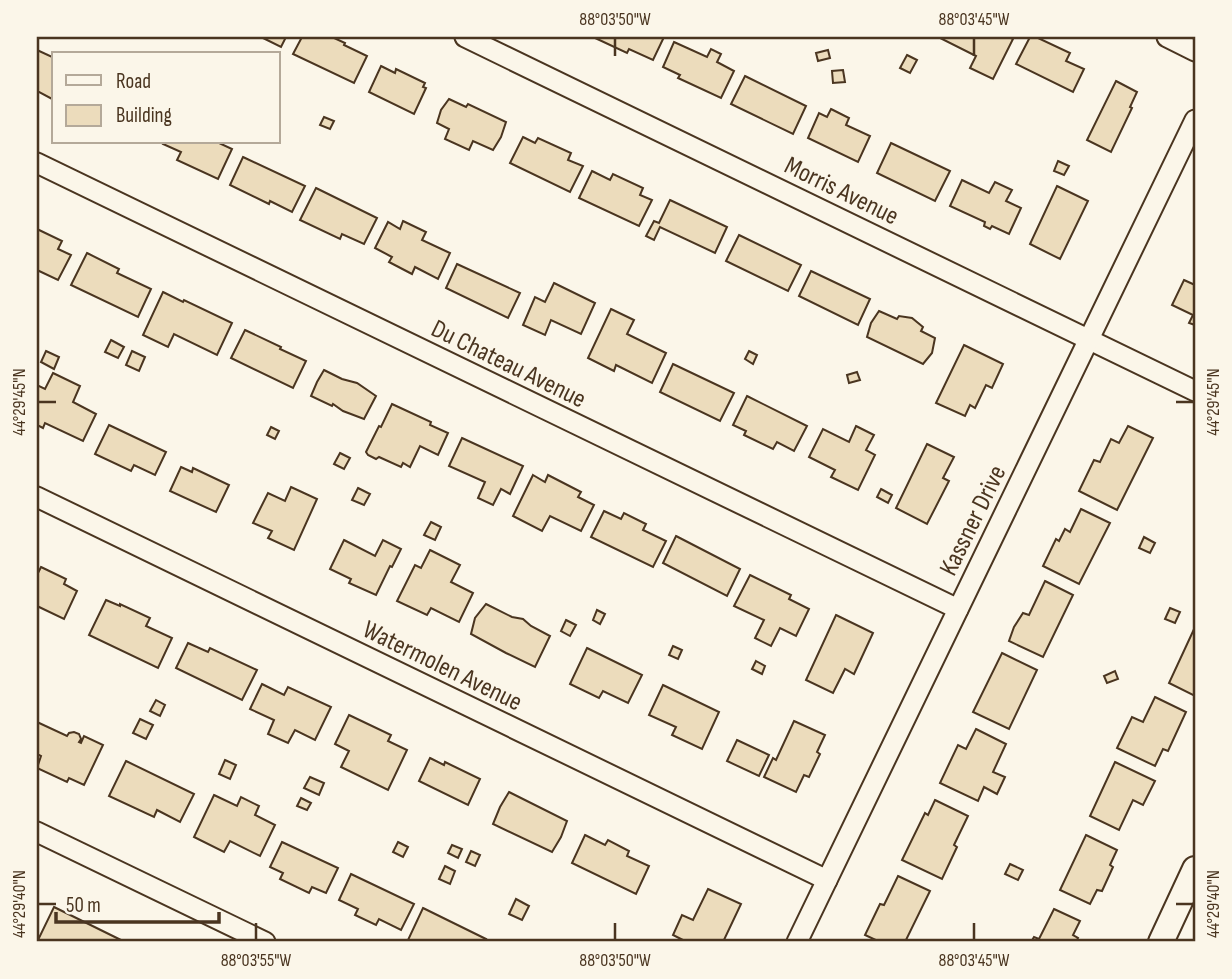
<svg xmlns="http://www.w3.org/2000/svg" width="1232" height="979" font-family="'Sofia Sans Condensed',sans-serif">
	<rect width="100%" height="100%" fill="#fbf6e9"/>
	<g fill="#ecdcbc" stroke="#4a3520" stroke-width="2">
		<path d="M261,37H286L281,47Z"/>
		<path d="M302,37H332L345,43L344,45L367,56L354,83L293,54Z"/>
		<path d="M593,37H664L653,60L629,49L627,53Z"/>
		<path d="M941,37H1009L1013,39L993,79L970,68L976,56L940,38Z"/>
		<path d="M1030,37H1036L1070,53L1066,61L1084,69L1073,92L1016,64Z"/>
		<path d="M674,42L707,57L711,49L721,54L717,62L734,71L721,98L678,78L680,75L663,67Z"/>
		<path d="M37,50L52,57L53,55L54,56V100L37,91Z"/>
		<path d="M828,50L830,58L818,61L816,53Z"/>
		<path d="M907,55L917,60L910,73L900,68Z"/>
		<path d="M381,66L395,73L396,69L425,83L423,87L426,88L414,114L369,92Z"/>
		<path d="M843,70L845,82L833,83L832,71Z"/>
		<path d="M745,76L806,106L793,134L731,104Z"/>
		<path d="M1116,81L1137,92L1130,107L1132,108L1111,152L1087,140Z"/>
		<path d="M449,99L466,107L468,104L506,122L501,137L493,150L473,141L469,150L445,139L449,129L437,123L441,110Z"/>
		<path d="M831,109L849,118L846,125L870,136L858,162L808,138L819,113L827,117Z"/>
		<path d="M324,117L334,121L330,129L320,125Z"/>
		<path d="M523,137L535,143L538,138L571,153L568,160L583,166L570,192L510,163Z"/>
		<path d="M164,142H217L232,149L218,179L177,160L181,152L163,144Z"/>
		<path d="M891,143L950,171L935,201L877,173Z"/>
		<path d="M243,157L305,186L292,212L270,201L269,204L230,185Z"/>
		<path d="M1058,161L1069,166L1064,175L1054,171Z"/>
		<path d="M592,171L610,180L613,174L643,188L640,195L652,200L639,226L579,198Z"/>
		<path d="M962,180L989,193L995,182L1012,190L1006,201L1021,208L1009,234L992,226L990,229L984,226L985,222L950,206Z"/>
		<path d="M1057,186L1088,201L1060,259L1030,244Z"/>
		<path d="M316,188L377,218L364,244L342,234L340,239L300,220Z"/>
		<path d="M670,200L727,227L715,253L660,227L654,240L646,236L654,221L659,223Z"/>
		<path d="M403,221L426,232L422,240L450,253L438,279L415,267L412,274L389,262L392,257L375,248L388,222L400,229Z"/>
		<path d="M37,229L62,241L58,249L71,255L58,280L37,270Z"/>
		<path d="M739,235L801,265L788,291L726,261Z"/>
		<path d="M87,253L119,269L117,273L151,289L138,317L71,285Z"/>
		<path d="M457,264L520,293L508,318L446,288Z"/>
		<path d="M811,271L870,299L858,325L799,296Z"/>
		<path d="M1184,280L1195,285V325L1189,323L1193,315L1172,305Z"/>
		<path d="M554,283L595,303L581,334L551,320L545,335L523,325L535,297L545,302Z"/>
		<path d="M163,292L183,302L184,300L232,323L217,355L174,334L168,347L143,335Z"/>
		<path d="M611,309L634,320L627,334L666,353L652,383L616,365L614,371L588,358Z"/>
		<path d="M879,311L897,319L899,316L912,318L923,327L921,331L935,338L932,353L923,364L867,337L871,323Z"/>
		<path d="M245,330L281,347L280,349L306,361L293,388L231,358Z"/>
		<path d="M111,340L124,347L118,358L105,352Z"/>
		<path d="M964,345L1003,364L992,388L986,385L975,408L970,405L965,416L936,403Z"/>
		<path d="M46,351L59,357L54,369L41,362Z"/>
		<path d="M132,351L145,357L139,371L126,365Z"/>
		<path d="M749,351L757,355L753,364L745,359Z"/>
		<path d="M673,364L734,393L720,421L660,392Z"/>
		<path d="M324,370L342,379L357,383L376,396L364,419L343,411L333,404L332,406L311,396L317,382Z"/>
		<path d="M857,372L860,380L849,383L847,375Z"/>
		<path d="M53,373L80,386L73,402L96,414L83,441L45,423L43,428L37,425V385L45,389Z"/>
		<path d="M747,396L807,426L794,451L777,442L773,449L744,435L746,431L733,425Z"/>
		<path d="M392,404L431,422L430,425L448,433L438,455L420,446L410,467L403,463L401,467L379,457L376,459L368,455L366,452L379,426L381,427Z"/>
		<path d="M109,425L166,452L155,475L134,465L131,471L95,454Z"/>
		<path d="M856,426L874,435L866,450L875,455L858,490L831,477L835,470L809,457L823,429L849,442Z"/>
		<path d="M1128,426L1153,438L1117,510L1079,491L1094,460L1100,462L1111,439L1119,443Z"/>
		<path d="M271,427L279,431L275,439L267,435Z"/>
		<path d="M462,438L523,466L510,494L501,489L493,505L478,498L485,482L449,466Z"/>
		<path d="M927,444L954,457L943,478L949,481L927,524L896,508Z"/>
		<path d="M340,453L350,458L344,469L334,464Z"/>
		<path d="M181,467L192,472L193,468L229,485L216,512L170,491Z"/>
		<path d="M533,475L545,482L548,475L581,492L578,497L594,505L581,531L550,516L542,531L513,516Z"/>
		<path d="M291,487L317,499L294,550L268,538L272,531L253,523L268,493L285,501Z"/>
		<path d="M358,488L370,494L364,505L352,500Z"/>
		<path d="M881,489L892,495L888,503L877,497Z"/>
		<path d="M1081,509L1110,523L1079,584L1043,566L1056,539L1059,541L1065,529L1070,532Z"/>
		<path d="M604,511L621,519L624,513L646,524L643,530L666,541L653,567L591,537Z"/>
		<path d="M431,522L441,527L435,540L424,535Z"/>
		<path d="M676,536L740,569L727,596L663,563Z"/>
		<path d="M1144,537L1155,543L1150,553L1139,548Z"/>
		<path d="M344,540L375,556L383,540L401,549L392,567L390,566L376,595L349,583L351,579L330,569Z"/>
		<path d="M430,550L460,565L451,582L473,593L459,622L431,608L427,615L397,601L415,565L421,568Z"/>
		<path d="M41,567L66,579L64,584L77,591L64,619L37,606V572L38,573Z"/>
		<path d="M750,575L791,595L789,599L809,609L796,636L780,628L771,646L755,638L764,620L734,606Z"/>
		<path d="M1045,581L1073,595L1043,657L1009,641L1014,627L1023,613L1029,615Z"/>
		<path d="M106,600L120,606V604L150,618L146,626L172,638L158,668L89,635Z"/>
		<path d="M486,604L512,617L523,619L531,626L550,636L535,667L506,653L471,634L475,618Z"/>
		<path d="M1170,608L1180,612L1175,623L1165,619Z"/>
		<path d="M597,610L605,614L600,624L593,620Z"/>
		<path d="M836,615L873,633L854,674L845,669L833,693L806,680Z"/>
		<path d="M566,620L576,625L570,636L561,631Z"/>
		<path d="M1195,627V696L1169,683Z"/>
		<path d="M188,643L208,652L210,648L257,670L242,700L176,668Z"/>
		<path d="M673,646L682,650L678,659L669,655Z"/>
		<path d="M587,648L642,675L628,703L603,691L599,698L570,684Z"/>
		<path d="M1002,653L1037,670L1009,729L973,712Z"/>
		<path d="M756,661L765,666L762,674L752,669Z"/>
		<path d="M1115,671L1118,679L1107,683L1104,676Z"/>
		<path d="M262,684L284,695L288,687L331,707L315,740L295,730L288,743L268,734L274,720L250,709Z"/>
		<path d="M663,685L719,712L702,749L672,735L676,727L649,715Z"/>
		<path d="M1155,697L1186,712L1168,751L1163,749L1155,766L1117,748L1132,717L1143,722Z"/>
		<path d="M156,700L165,705L160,716L150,711Z"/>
		<path d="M349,715L391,735L388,741L407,750L388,790L341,767L349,751L335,744Z"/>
		<path d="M140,719L153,725L146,739L133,733Z"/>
		<path d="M794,721L825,735L817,752L820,754L809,777L804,775L796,792L764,777L773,758L776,760Z"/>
		<path d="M37,722L67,736L69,733L74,732L79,734L81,739L79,742L81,743L84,736L103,745L84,785L69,778L67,782L37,768L41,756L37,754Z"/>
		<path d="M976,729L1006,744L993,772L1005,777L997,794L984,787L978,801L940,783L958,745L966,749Z"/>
		<path d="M737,740L769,755L759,776L727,761Z"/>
		<path d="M430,758L444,765L445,762L480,779L468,805L419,781Z"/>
		<path d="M225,760L236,765L230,779L219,774Z"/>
		<path d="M126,761L194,794L180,822L157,810L154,817L109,796Z"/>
		<path d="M1115,762L1155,781L1143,805L1133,800L1119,830L1090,816Z"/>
		<path d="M310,777L324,783L319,795L304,788Z"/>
		<path d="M509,792L567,821L561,837L552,852L493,824L500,807Z"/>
		<path d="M214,795L237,806L241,797L259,806L255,815L275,825L260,856L230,841L224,852L194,837Z"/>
		<path d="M301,798L311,803L307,810L297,806Z"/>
		<path d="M935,800L968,816L954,845L957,847L942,879L902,860L925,813L928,815Z"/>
		<path d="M585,835L605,845L608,840L629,851L627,856L649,866L636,894L572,863Z"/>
		<path d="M1086,835L1117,850L1110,865L1113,867L1102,891L1097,890L1090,904L1060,890Z"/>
		<path d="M282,842L338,868L326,893L312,887L309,893L280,879L283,873L270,867Z"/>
		<path d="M398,842L408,847L403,857L393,852Z"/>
		<path d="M452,845L462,849L458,858L448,853Z"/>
		<path d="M471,851L480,855L475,866L466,862Z"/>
		<path d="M1010,864L1023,870L1018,880L1005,874Z"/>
		<path d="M445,866L455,871L450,884L439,879Z"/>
		<path d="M351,874L414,904L401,930L379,919L376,925L355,915L358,909L339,900Z"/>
		<path d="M898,876L930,891L905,942H880L865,935L880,904L884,905Z"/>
		<path d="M708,889L741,904L723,942H682L683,940L673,935L682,915L693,920Z"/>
		<path d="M516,899L529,906L522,920L509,914Z"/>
		<path d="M54,907L125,942H37Z"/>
		<path d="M423,908L486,939L484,942H412L408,940Z"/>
		<path d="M1054,909L1080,921L1073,935L1078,938L1076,942H1031L1034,937L1039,939Z"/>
	</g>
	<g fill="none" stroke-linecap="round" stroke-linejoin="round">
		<g stroke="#4a3520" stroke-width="23">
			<g id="minor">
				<path d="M465,37L1195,391"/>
				<path d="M1167,37L1195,51"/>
				<path d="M37,163L958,609"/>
				<path d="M37,497L827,880"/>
				<path d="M37,832L265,942"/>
				<path d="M797,942L1195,120"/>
			</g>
		</g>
		<g stroke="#4a3520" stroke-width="28">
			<path id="tertiary" d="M1161,942L1195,869"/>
		</g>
		<use href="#minor" stroke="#fbf6e9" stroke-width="19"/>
		<use href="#tertiary" stroke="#fbf6e9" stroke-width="24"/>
	</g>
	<path fill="none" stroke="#4a3520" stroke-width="2.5" d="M615,38V56M974,38V56M38,402H56M1176,402H1194M38,904H56M1176,904H1194M256,923V940M615,923V940M974,923V940"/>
	<g text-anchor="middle" stroke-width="5" stroke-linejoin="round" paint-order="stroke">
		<g font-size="26" fill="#4a3520" stroke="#fbf6e9">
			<text transform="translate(842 190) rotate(26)" y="9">Morris Avenue</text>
			<text transform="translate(509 363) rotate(26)" y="9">Du Chateau Avenue</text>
			<text transform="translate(972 520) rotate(-64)" y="9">Kassner Drive</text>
			<text transform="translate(443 665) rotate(26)" y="9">Watermolen Avenue</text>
		</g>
	</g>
	<rect width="1232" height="979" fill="none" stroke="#fbf6e9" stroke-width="77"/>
	<rect x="52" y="52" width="228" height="91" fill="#fbf6e9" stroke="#b4a999" stroke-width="2"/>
	<rect x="66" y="75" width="35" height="10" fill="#fbf6e9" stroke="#b4a999" stroke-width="2"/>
	<text x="116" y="88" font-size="21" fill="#4a3520">Road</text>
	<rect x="66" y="105" width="35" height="21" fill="#ecdcbc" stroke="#b4a999" stroke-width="2"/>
	<text x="116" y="122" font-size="21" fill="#4a3520">Building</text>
	<path d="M56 912v10h163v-10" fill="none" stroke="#4a3520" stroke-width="3.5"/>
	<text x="66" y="912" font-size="21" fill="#4a3520" stroke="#fbf6e9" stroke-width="5" paint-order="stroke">50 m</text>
	<rect x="38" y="38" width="1156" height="902" fill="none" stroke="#4a3520" stroke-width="2.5"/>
	<g font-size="18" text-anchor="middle" fill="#4a3520">
		<text x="615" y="25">88°03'50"W</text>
		<text x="974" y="25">88°03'45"W</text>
		<text transform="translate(19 402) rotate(-90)" y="6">44°29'45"N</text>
		<text transform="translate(1213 402) rotate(-90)" y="6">44°29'45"N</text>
		<text transform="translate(19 904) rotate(-90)" y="6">44°29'40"N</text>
		<text transform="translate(1213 904) rotate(-90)" y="6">44°29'40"N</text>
		<text x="256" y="966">88°03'55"W</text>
		<text x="615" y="966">88°03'50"W</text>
		<text x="974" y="966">88°03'45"W</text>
	</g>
</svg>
